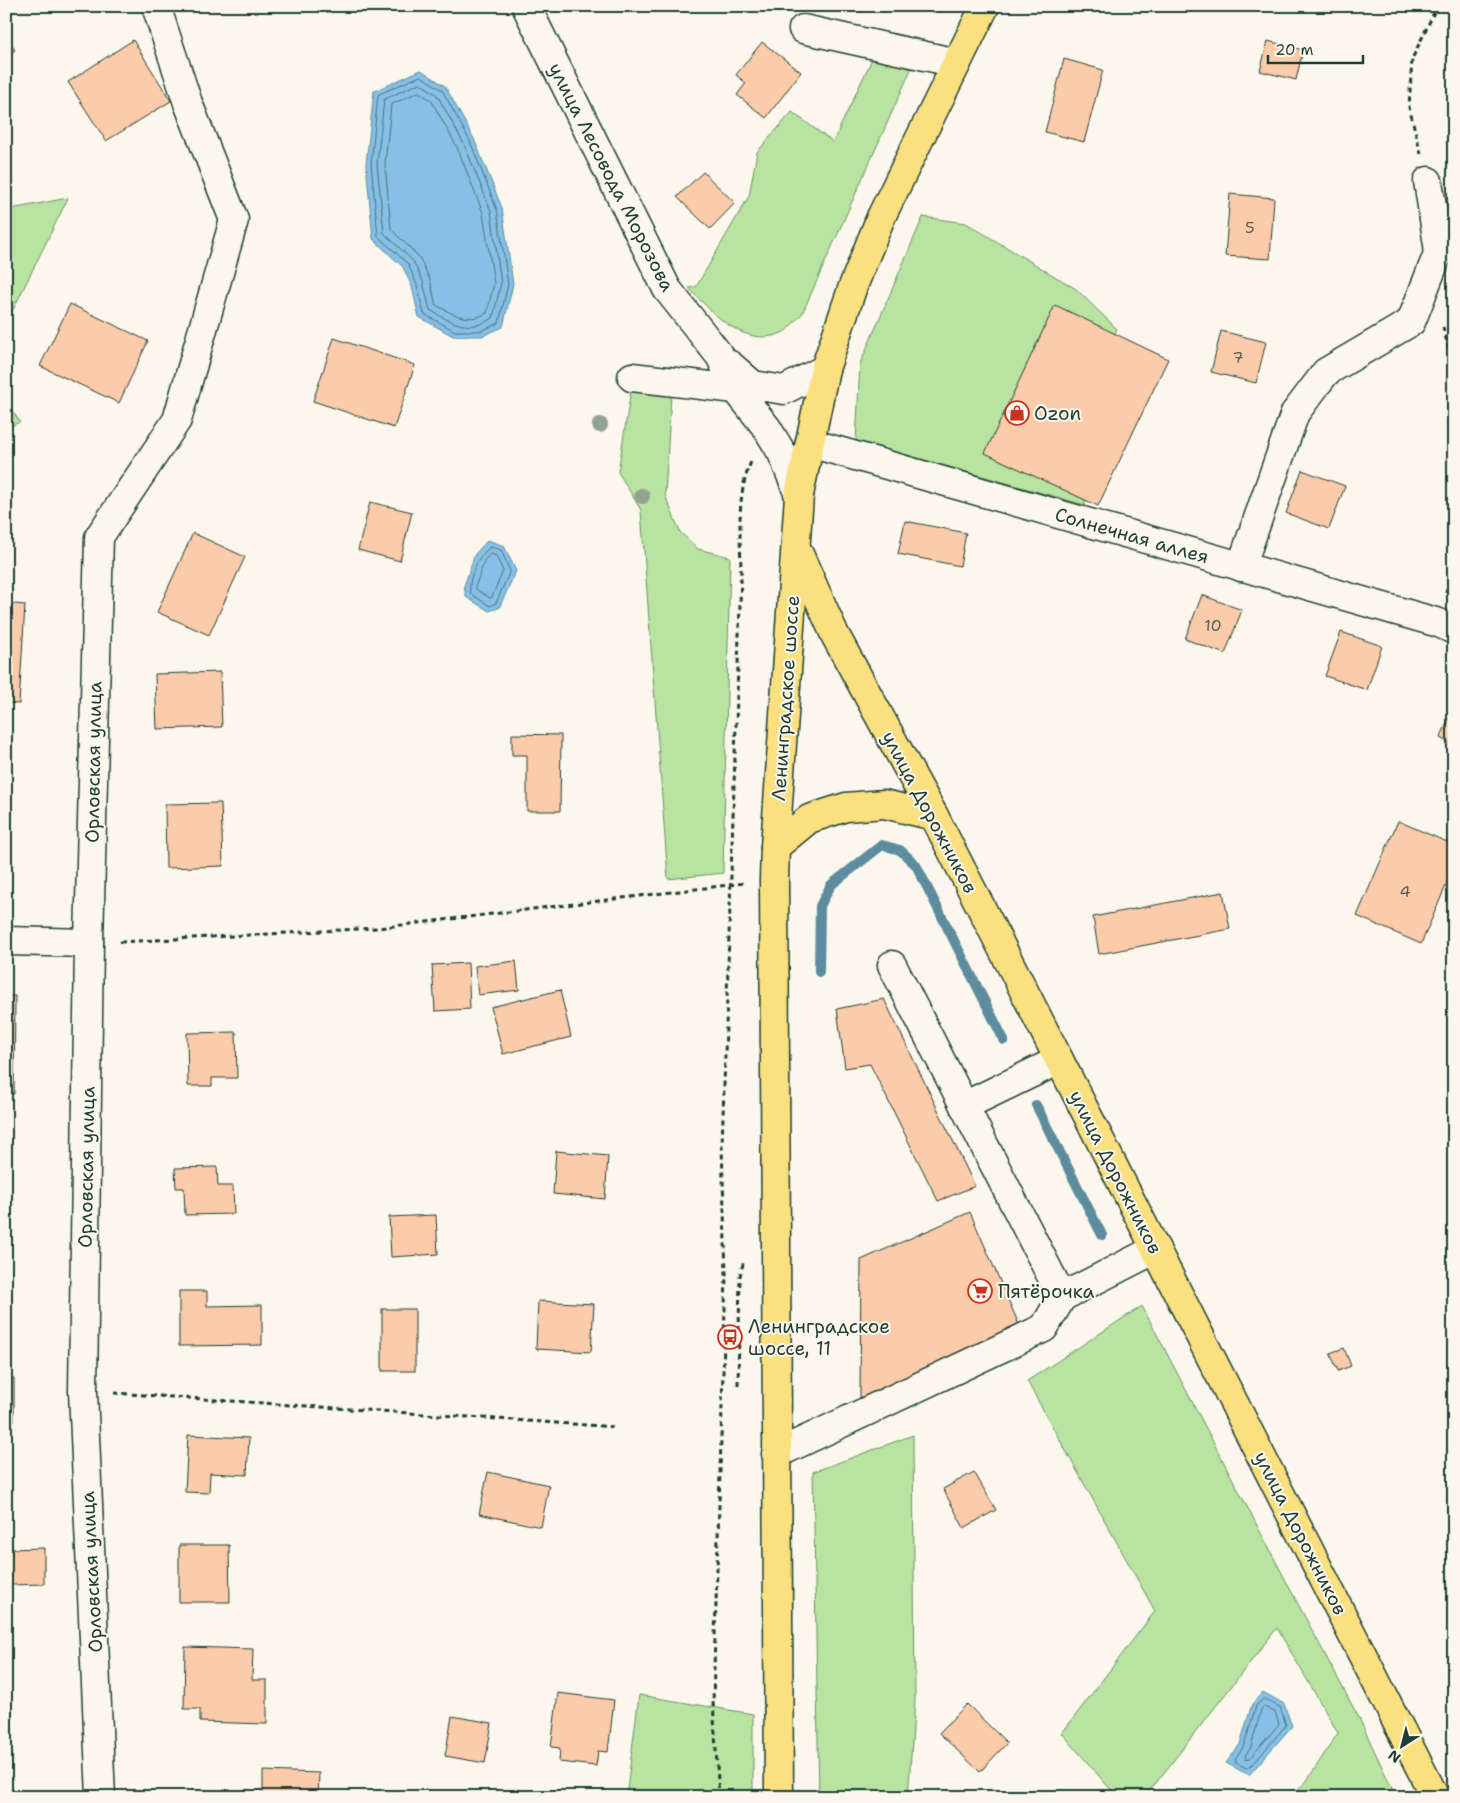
<svg xmlns="http://www.w3.org/2000/svg" width="1460" height="1803" font-family="'Shantell Sans',sans-serif">
	<rect width="100%" height="100%" fill="#fbf7ec"/>
	<filter id="ink" filterUnits="userSpaceOnUse"><feTurbulence type="fractalNoise" baseFrequency=".02" numOctaves="2"/><feDisplacementMap in="SourceGraphic" scale="10" xChannelSelector="R" yChannelSelector="G"/><feConvolveMatrix kernelMatrix="1 2 1 2 8 2 1 2 1" color-interpolation-filters="sRGB"/></filter>
	<g filter="url(#ink)">
		<g fill="#b8e3a0" stroke="#6c906a">
			<path d="M872,59L913,65L802,314C796,319 789,330 782,333C744,349 712,313 689,288L696,287L749,196L757,152L792,112L833,142Z"/>
			<path d="M68,198L6,324V210Z"/>
			<path d="M923,217L966,223L1076,289L1117,329L1098,374L1087,458L1085,505L856,441L860,364Z"/>
			<path d="M631,390L671,395L665,495L680,532L698,549L730,557L723,873L668,879L641,510L618,472Z"/>
			<path d="M6,402L20,422L6,428Z"/>
			<path d="M1142,1306L1297,1602L1360,1720L1396,1797H1289L1306,1782L1338,1733L1277,1628L1145,1797H1117L1062,1733L1155,1611L1027,1381Z"/>
			<path d="M913,1435L915,1701L908,1797H819L813,1472Z"/>
			<path d="M639,1695L753,1714V1797H626Z"/>
		</g>
		<g fill="#87c0e6" stroke="#5d8c9f">
			<path d="M421,70L445,86L474,139L502,208L513,284L503,327L482,336H453L419,317L412,287L403,267L373,239L366,164L374,91Z"/>
			<path d="M488,540L504,546L516,571L499,608L489,611L466,597L464,586L475,554Z"/>
			<path d="M1263,1692L1284,1704L1292,1726L1249,1775L1226,1763L1240,1744L1252,1704Z"/>
		</g>
		<g fill="none" stroke-linecap="round" stroke-linejoin="round">
			<g stroke="#49717b" stroke-width="1">
				<path d="M421,76L442,90L470,141L497,210L508,284L499,323L481,331H455L424,314L417,285L408,264L378,236L371,164L378,95Z"/>
				<path d="M420,83L437,95L464,144L491,211L501,283L493,318C469,333 452,323 430,310L423,282L413,261L384,233L377,164L384,100Z"/>
				<path d="M419,92L431,100L457,147L483,213L494,283L487,313C469,324 452,314 436,305L430,280L419,257L391,229L385,164L391,105Z"/>
				<path d="M490,547L501,550L510,571L496,603L490,606L471,594C466,580 479,555 490,547Z"/>
				<path d="M491,554L496,556L503,571L492,597L490,598L477,590L475,587L485,560Z"/>
				<path d="M1264,1699L1280,1707L1286,1725L1255,1762L1247,1768L1236,1763L1235,1760L1244,1746L1256,1706Z"/>
				<path d="M1264,1707L1275,1712L1279,1724L1250,1758L1246,1759L1245,1756L1251,1747L1261,1710Z"/>
			</g>
			<g stroke="#5d8c9f" stroke-width="10">
				<path d="M819,972L820,906L831,885L882,845L900,850L916,865L1004,1040"/>
				<path d="M1036,1105L1102,1235"/>
			</g>
		</g>
		<g fill="#fbcbaa" stroke="#1f3d34">
			<path d="M6,37L15,50L6,57Z"/>
			<path d="M133,40L171,101L106,141L68,82Z"/>
			<path d="M1268,41L1303,50L1296,80L1260,71Z"/>
			<path d="M762,42L801,72L766,118L737,95L746,83L736,75Z"/>
			<path d="M1064,59L1103,70L1084,142L1045,132Z"/>
			<path d="M703,172L735,203L710,229L677,197Z"/>
			<path d="M1230,194L1274,198L1270,259L1225,256Z"/>
			<path d="M70,304L148,341L119,403L40,366Z"/>
			<path d="M1055,305L1168,359L1098,506L985,453Z"/>
			<path d="M1221,331L1266,342L1256,383L1211,372Z"/>
			<path d="M334,338L415,365L394,428L313,401Z"/>
			<path d="M1302,470L1345,486L1329,529L1286,513Z"/>
			<path d="M370,502L412,512L400,561L358,550Z"/>
			<path d="M905,521L966,533L960,566L898,554Z"/>
			<path d="M193,533L245,557L209,635L157,612Z"/>
			<path d="M1202,595L1242,610L1225,654L1185,639Z"/>
			<path d="M6,603L25,605L19,704L6,703Z"/>
			<path d="M1341,632L1382,646L1367,690L1325,676Z"/>
			<path d="M220,672L222,727L157,729L155,674Z"/>
			<path d="M1454,709V745L1440,738Z"/>
			<path d="M512,734L561,735L560,811H527V755H512Z"/>
			<path d="M221,803L223,866L166,868L165,804Z"/>
			<path d="M1398,821L1454,845V867L1421,944L1357,916Z"/>
			<path d="M1223,892L1230,929L1099,954L1093,917Z"/>
			<path d="M516,961L519,990L478,995L475,966Z"/>
			<path d="M468,963L470,1009L435,1011L432,965Z"/>
			<path d="M560,990L571,1037L503,1054L491,1007Z"/>
			<path d="M6,996H15L14,1094H6Z"/>
			<path d="M884,999L975,1186L938,1201L870,1064L845,1068L837,1009Z"/>
			<path d="M236,1032L237,1078H212V1086H188L187,1033Z"/>
			<path d="M556,1151L608,1156L605,1199L553,1194Z"/>
			<path d="M6,1166H9L8,1215H6Z"/>
			<path d="M217,1167L218,1186H233L234,1214L185,1215L184,1188H176L175,1168Z"/>
			<path d="M970,1212L1020,1327L860,1398L861,1260Z"/>
			<path d="M436,1215L438,1254L391,1257L389,1217Z"/>
			<path d="M179,1291H207V1306L262,1305V1345L179,1346Z"/>
			<path d="M538,1301L594,1304L591,1352L536,1349Z"/>
			<rect x="382" y="1309" width="33" height="62"/>
			<path d="M1344,1348L1351,1366L1338,1371L1330,1353Z"/>
			<rect x="6" y="1378" width="8" height="43"/>
			<path d="M188,1435L249,1438L247,1475L210,1473L209,1493L185,1492Z"/>
			<path d="M488,1472L549,1485L541,1527L479,1514Z"/>
			<path d="M974,1472L996,1510L964,1528L943,1489Z"/>
			<path d="M179,1545H229L230,1602H179Z"/>
			<path d="M44,1548V1584L9,1585L8,1549Z"/>
			<path d="M185,1647L253,1649L252,1680H267V1724L200,1722V1709H184Z"/>
			<path d="M558,1693L614,1700L608,1752L598,1751L596,1766L559,1762L560,1748L551,1747Z"/>
			<path d="M967,1704L1007,1743L980,1772L939,1733Z"/>
			<path d="M452,1716L492,1723L485,1763L445,1756Z"/>
			<path d="M263,1771L319,1773L318,1797H263Z"/>
		</g>
		<g fill="none" stroke-linecap="round" stroke-linejoin="round">
			<g stroke="#1f3d34" stroke-width="31">
				<g id="minor">
					<path d="M526,6L667,289L720,356L736,389L767,428L782,453L799,495"/>
					<path d="M803,29L957,63"/>
					<path d="M730,365L753,385L784,390L825,369"/>
					<path d="M632,377L736,389"/>
					<path d="M810,443L1439,623L1454,630"/>
					<path d="M1241,567L1295,413L1326,372L1411,322L1439,251L1428,181"/>
					<path d="M6,941L89,943"/>
					<path d="M892,965L1062,1297L1156,1249"/>
					<path d="M964,1106L1059,1060"/>
					<path d="M776,1454L1044,1328L1062,1297"/>
					<path d="M101,1797L83,1391L89,943L99,537L177,420L234,220L188,103L156,6"/>
				</g>
			</g>
			<g stroke="#1f3d34" stroke-width="31">
				<g id="major">
					<path d="M798,552L835,635L934,816L1023,989L1435,1797"/>
					<path d="M775,847L809,819L846,807L884,804L934,816"/>
					<path d="M779,1797L774,880L775,847L799,495L825,369L852,289L881,217L985,6"/>
				</g>
			</g>
			<g stroke="#1f3d34" stroke-width="3" stroke-dasharray="5 4" stroke-linecap="butt">
				<path d="M1421,154L1409,107L1412,59L1437,6"/>
				<path d="M1443,327L1454,370"/>
				<path d="M1446,593L1454,555"/>
				<path d="M120,942L378,928L745,883"/>
				<path d="M738,1385L740,1276L744,1260"/>
				<path d="M114,1393L616,1427"/>
				<path d="M719,1797L713,1702L726,1275L722,1146L741,575C741,538 735,495 752,460"/>
			</g>
			<use href="#minor" stroke="#fbf7ec" stroke-width="28"/>
			<use href="#major" stroke="#fbe080" stroke-width="28"/>
		</g>
		<g fill="#93a393">
			<circle cx="600" cy="425" r="8"/>
			<circle cx="642" cy="496" r="8"/>
		</g>
	</g>
	<defs>
		<g id="shop-ring" transform="scale(1.25)"><circle r="9.5" fill="#fbf7ec" stroke="#c8321e" stroke-width="1.5"/><path d="M-5-2.5h2.3a2.7 3.5 0 0 1 5.4 0H5L5.5 6h-11ZM-1.5-2.5h3a1.5 2.3 0 0 0-3 0Z" fill="#c8321e"/></g>
		<g id="supermarket-ring" transform="scale(1.25)"><circle r="9.5" fill="#fbf7ec" stroke="#c8321e" stroke-width="1.5"/><path d="M-6-5.5h2.5l.6 2H6L4.5 2H-2.5L-4.4-4H-6ZM-1.5 3.2a1.3 1.3 0 1 0 .1 0ZM3 3.2a1.3 1.3 0 1 0 .1 0Z" fill="#c8321e"/></g>
		<g id="bus-ring" transform="scale(1.25)"><circle r="9.5" fill="#fbf7ec" stroke="#c8321e" stroke-width="1.5"/><path d="M-5-6H5V4H4V6H2V4H-2V6H-4V4H-5ZM-3.5-4V0h7V-4ZM-3.5 1.2v1.5H-2V1.2ZM2 1.2v1.5H3.5V1.2Z" fill="#c8321e"/></g>
	</defs>
	<g fill-rule="evenodd">
		<use href="#shop-ring" x="1017" y="413"/>
		<use href="#supermarket-ring" x="980" y="1291"/>
		<use href="#bus-ring" x="730" y="1337"/>
	</g>
	<g text-anchor="middle" stroke-width="4" stroke-linejoin="round" paint-order="stroke">
		<g font-size="16" fill="#566052">
			<text x="1250" y="233">5</text>
			<text x="1238" y="363">7</text>
			<text x="1213" y="631">10</text>
			<text x="1405" y="897">4</text>
		</g>
		<g font-size="19" fill="#1f3d34" stroke="#fbf7ec">
			<text transform="translate(612 177) rotate(63)" y="7">улица Лесовода Морозова</text>
			<text transform="translate(1132 535) rotate(16)" y="7">Солнечная аллея</text>
			<text transform="translate(785 698) rotate(-86)" y="7">Ленинградское шоссе</text>
			<text transform="translate(93 762) rotate(-89)" y="7">Орловская улица</text>
			<text transform="translate(930 812) rotate(62)" y="7">улица Дорожников</text>
			<text transform="translate(86 1167) rotate(-89)" y="7">Орловская улица</text>
			<text transform="translate(1116 1172) rotate(63)" y="7">улица Дорожников</text>
			<text transform="translate(1301 1533) rotate(63)" y="7">улица Дорожников</text>
			<text transform="translate(91 1572) rotate(-93)" y="7">Орловская улица</text>
		</g>
		<g font-size="19" fill="#1f3d34" stroke="#fbf7ec" text-anchor="start">
			<text x="1034" y="420">Ozon</text>
			<text x="998" y="1298">Пятёрочка</text>
			<text x="748" y="1333">Ленинградское<tspan x="748" dy="22">шоссе, 11</tspan></text>
		</g>
	</g>
	<rect width="1460" height="1803" fill="none" stroke="#fbf7ec" stroke-width="25"/>
	<rect x="12" y="12" width="1435" height="1778" fill="none" stroke="#1f3d34" stroke-width="2" filter="url(#ink)"/>
	<g transform="translate(1402 1746) rotate(216)" stroke="#fbf7ec" stroke-width="4" paint-order="stroke">
	<path d="M0-4L9 19L0 12L-9 19Z" fill="#1f3d34"/>
	<text y="-8" font-size="14" font-weight="bold" text-anchor="middle" fill="#1f3d34">N</text>
	</g>
	<path d="M1268 55v8h95v-8" fill="none" stroke="#1f3d34" stroke-width="2.5"/>
	<text x="1275" y="55" font-size="15" fill="#1f3d34" stroke="#fbf7ec" stroke-width="4" paint-order="stroke">20 m</text>
</svg>
